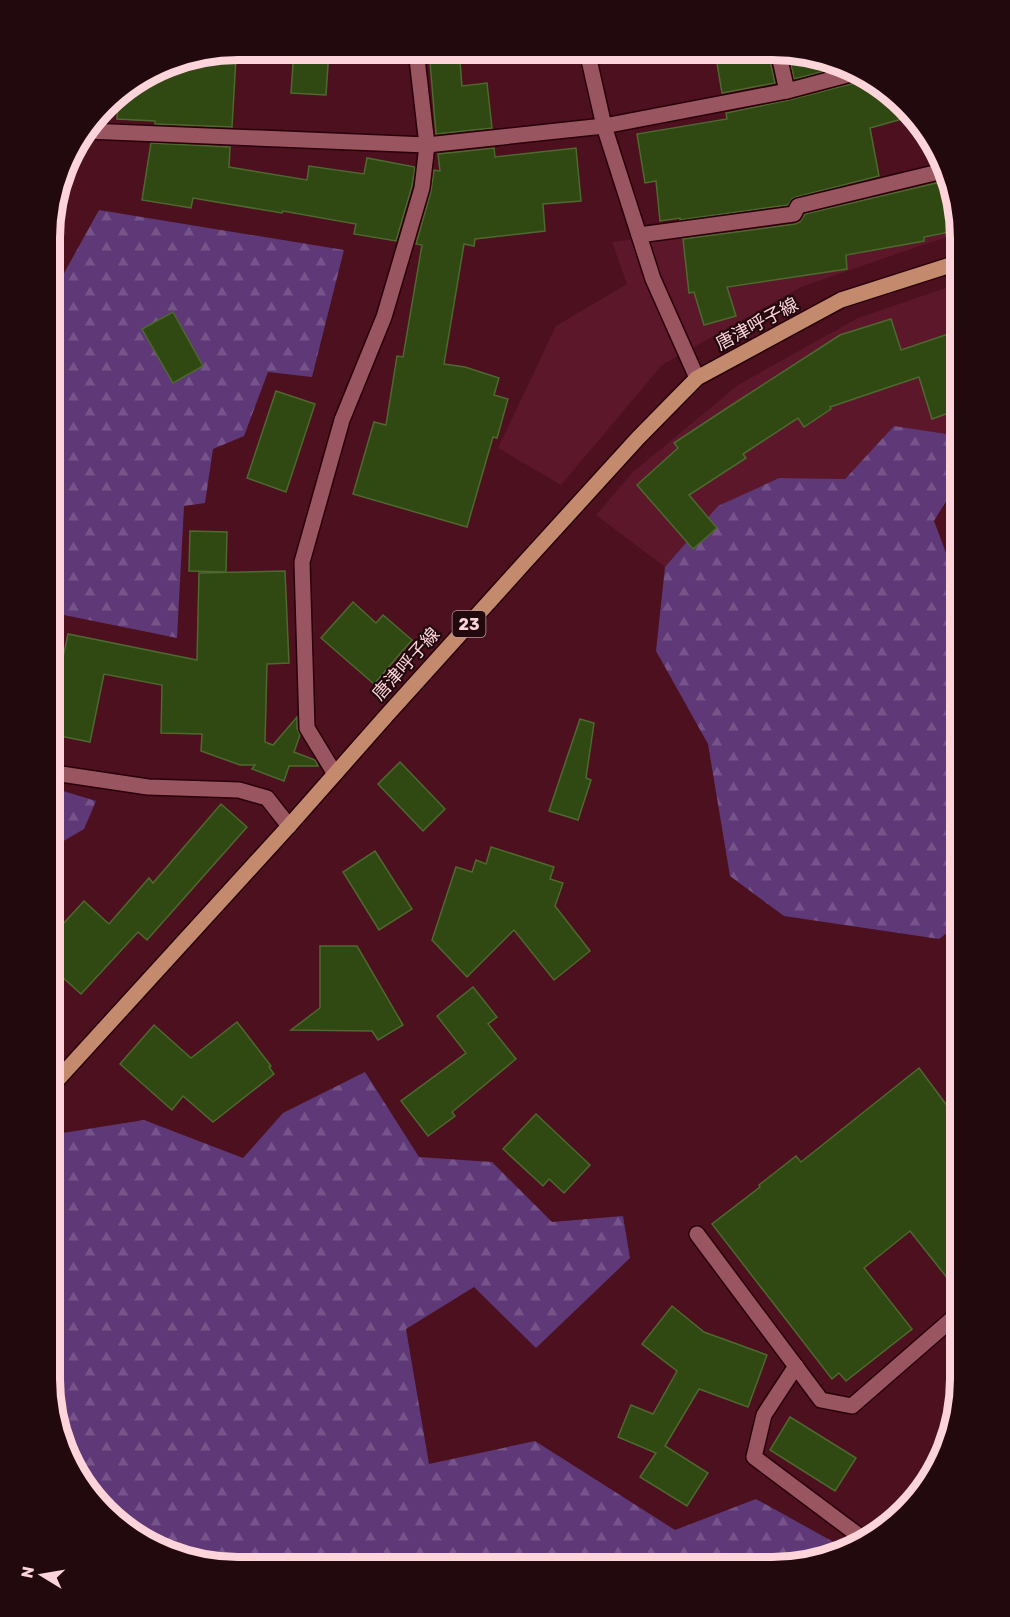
<svg xmlns="http://www.w3.org/2000/svg" width="1010" height="1617" font-family="Rubik,'Noto Sans JP',sans-serif">
	<defs>
		<pattern id="forest-firs" width="22" height="20" patternUnits="userSpaceOnUse" patternTransform="scale(1.5)"><rect width="22" height="20" fill="#5e3877"/><path d="M5 1l3.5 6h-7zM16 11l3.5 6h-7z" fill="#76548a"/></pattern>
	</defs>
	<rect width="100%" height="100%" fill="#4c101f"/>
	<g fill="#5c182a">
		<path d="M948,176L960,234L931,242L801,287L662,365L561,485L498,448L556,326L627,284L612,242L798,218L803,210Z"/>
		<path d="M960,283V431L947,434L894,426L845,479L779,478L719,506L665,567L596,515L632,473L738,385L858,318Z"/>
	</g>
	<g fill="url(#forest-firs)">
		<path d="M99,210L344,250L312,377L268,372L244,436L213,449L205,503L184,506L177,638L59,614L50,648L51,273L63,275Z"/>
		<path d="M894,426L947,434L960,464V478L934,521L960,590V923L939,939L784,916L730,876L708,744L656,651L665,567L718,506L779,478L845,479Z"/>
		<path d="M50,787L96,801L84,829L50,849Z"/>
		<path d="M365,1072L419,1157L492,1162L552,1222L623,1216L630,1258L536,1348L474,1287L406,1329L429,1464L535,1441L675,1530L756,1499L848,1550L844,1553L772,1567L214,1566L123,1528L64,1451L50,1379V1135L144,1120L243,1158L283,1113Z"/>
	</g>
	<g fill="#304812" stroke="#4e692f" stroke-width="1.5">
		<path d="M294,50H329L326,95L291,93Z"/>
		<path d="M429,50H459L462,86L487,83L492,128L436,134Z"/>
		<path d="M715,51H768L775,83L722,93Z"/>
		<path d="M788,51H797L837,68L794,79Z"/>
		<path d="M201,57L236,58L232,127L155,124V121L117,119L118,93L166,64Z"/>
		<path d="M860,77L887,89L909,117L870,128L879,176L796,197L792,199L788,205L680,220V218L660,221L656,181L645,183L637,134L727,119L726,113L789,100L854,83Z"/>
		<path d="M151,143L230,147L229,167L307,180L309,166L364,174L367,158L415,167L412,186L396,241L354,234L356,224L283,211L282,213L193,198L191,208L142,200Z"/>
		<path d="M494,148L495,157L576,148L581,201L543,204L545,231L475,239L474,246L464,244L444,364L465,367L499,378L494,395L508,399L497,438L493,437L467,527L353,494L374,422L386,425L397,356L403,357L422,245L416,244L431,191L434,170L440,171L438,154Z"/>
		<path d="M949,180L959,230L924,237V241L846,255L847,269L727,287L736,316L704,325L694,292L689,293L683,239L795,224L800,222L805,214Z"/>
		<path d="M173,312L203,366L173,383L142,329Z"/>
		<path d="M891,319L901,350L960,330V409L932,419L919,377L830,407L831,409L804,427L798,418L743,454L746,458L689,495L717,528L693,549L637,485L678,448L674,443L724,410L840,335Z"/>
		<path d="M276,391L315,404L286,492L247,478Z"/>
		<path d="M190,531L227,532L226,572L189,571Z"/>
		<path d="M285,571L289,663L267,664L265,742L273,745L297,717V728L300,735L294,752L315,760L318,766H289L284,781L252,769L255,765H240L201,751L202,734L161,733L162,685L104,674L90,742L50,734V718L68,634L197,660L199,573Z"/>
		<path d="M353,602L376,623L383,615L412,640L374,684L321,638Z"/>
		<path d="M580,719L594,723L586,778L591,780L578,820L549,811Z"/>
		<path d="M400,762L445,809L423,831L378,784Z"/>
		<path d="M221,804L247,827L147,940L138,932L81,994L50,966V938L84,901L109,924L149,878L153,883Z"/>
		<path d="M491,847L554,867L550,879L563,883L555,906L590,951L554,980L514,930L467,977L432,940L456,867L472,872L476,860L486,864Z"/>
		<path d="M375,851L412,909L379,930L343,872Z"/>
		<path d="M320,946H357L403,1025L378,1040L372,1031L291,1030L320,1008Z"/>
		<path d="M473,987L497,1017L488,1024L516,1059L452,1112L455,1116L428,1136L401,1101L466,1053L437,1016Z"/>
		<path d="M237,1022L271,1066L269,1067L274,1074L213,1122L183,1096L172,1110L120,1064L154,1025L191,1058Z"/>
		<path d="M919,1068L960,1123V1294L910,1231L864,1268L912,1329L846,1381L839,1373L832,1379L712,1224L760,1187L759,1185L796,1156L801,1162Z"/>
		<path d="M536,1114L590,1165L564,1193L549,1179L543,1186L503,1149Z"/>
		<path d="M672,1306L704,1332L767,1355L748,1407L699,1389L665,1446L708,1473L687,1506L640,1477L656,1453L618,1437L631,1405L653,1414L677,1371L642,1344Z"/>
		<path d="M790,1417L856,1458L835,1491L770,1450Z"/>
	</g>
	<g fill="none" stroke-linecap="round" stroke-linejoin="round">
		<g stroke="#2a000b" stroke-width="18">
			<g id="minor">
				<path d="M587,51L604,126L653,279L697,378"/>
				<path d="M778,51L787,91"/>
				<path d="M87,131L427,145L604,126L787,91L851,74"/>
				<path d="M639,235L794,214L798,206L947,170"/>
				<path d="M50,769L61,774L148,787L239,790L267,798L289,826"/>
				<path d="M335,774L307,728L302,562L342,420L384,317L422,188L427,145L416,50"/>
				<path d="M697,1234L821,1400L852,1406L960,1312"/>
				<path d="M796,1366L764,1415L754,1457L858,1535L866,1536"/>
			</g>
		</g>
		<g stroke="#2a000b" stroke-width="18">
			<path id="major" d="M50,1088L289,826L387,715L526,561L638,438L697,378L841,300L960,262"/>
		</g>
		<use href="#minor" stroke="#995560" stroke-width="15"/>
		<use href="#major" stroke="#c38a6d" stroke-width="15"/>
	</g>
	<g text-anchor="middle" stroke-width="4.5" stroke-linejoin="round" paint-order="stroke">
		<rect fill="#22090e" stroke="#bb979c" stroke-width="1.5" x="452.5" y="611" width="33" height="26" rx="4.5"/>
		<g font-size="16" font-weight="bold" fill="#fcd4d9">
			<text x="469" y="630">23</text>
		</g>
		<g font-size="18" fill="#fcd4d9" stroke="#22090e">
			<text transform="translate(757 324) rotate(-28)" y="6">唐津呼子線</text>
			<text transform="translate(406 664) rotate(-48)" y="6">唐津呼子線</text>
		</g>
	</g>
	<path d="M0 0H1010V1617H0ZM238 60H772A178 178 0 0 1 950 238V1379A178 178 0 0 1 772 1557H238A178 178 0 0 1 60 1379V238A178 178 0 0 1 238 60Z" fill="#22090e" fill-rule="evenodd"/>
	<path fill="none" stroke="#fcd4d9" stroke-width="8" d="M238 60H772A178 178 0 0 1 950 238V1379A178 178 0 0 1 772 1557H238A178 178 0 0 1 60 1379V238A178 178 0 0 1 238 60Z"/>
	<g transform="translate(42 1575) rotate(281)" stroke="#22090e" stroke-width="4.5" paint-order="stroke">
	<path d="M0-4.5L10 22L0 15L-10 22Z" fill="#fcd4d9"/>
	<text y="-9" font-size="16" font-weight="bold" text-anchor="middle" fill="#fcd4d9">N</text>
	</g>
</svg>
